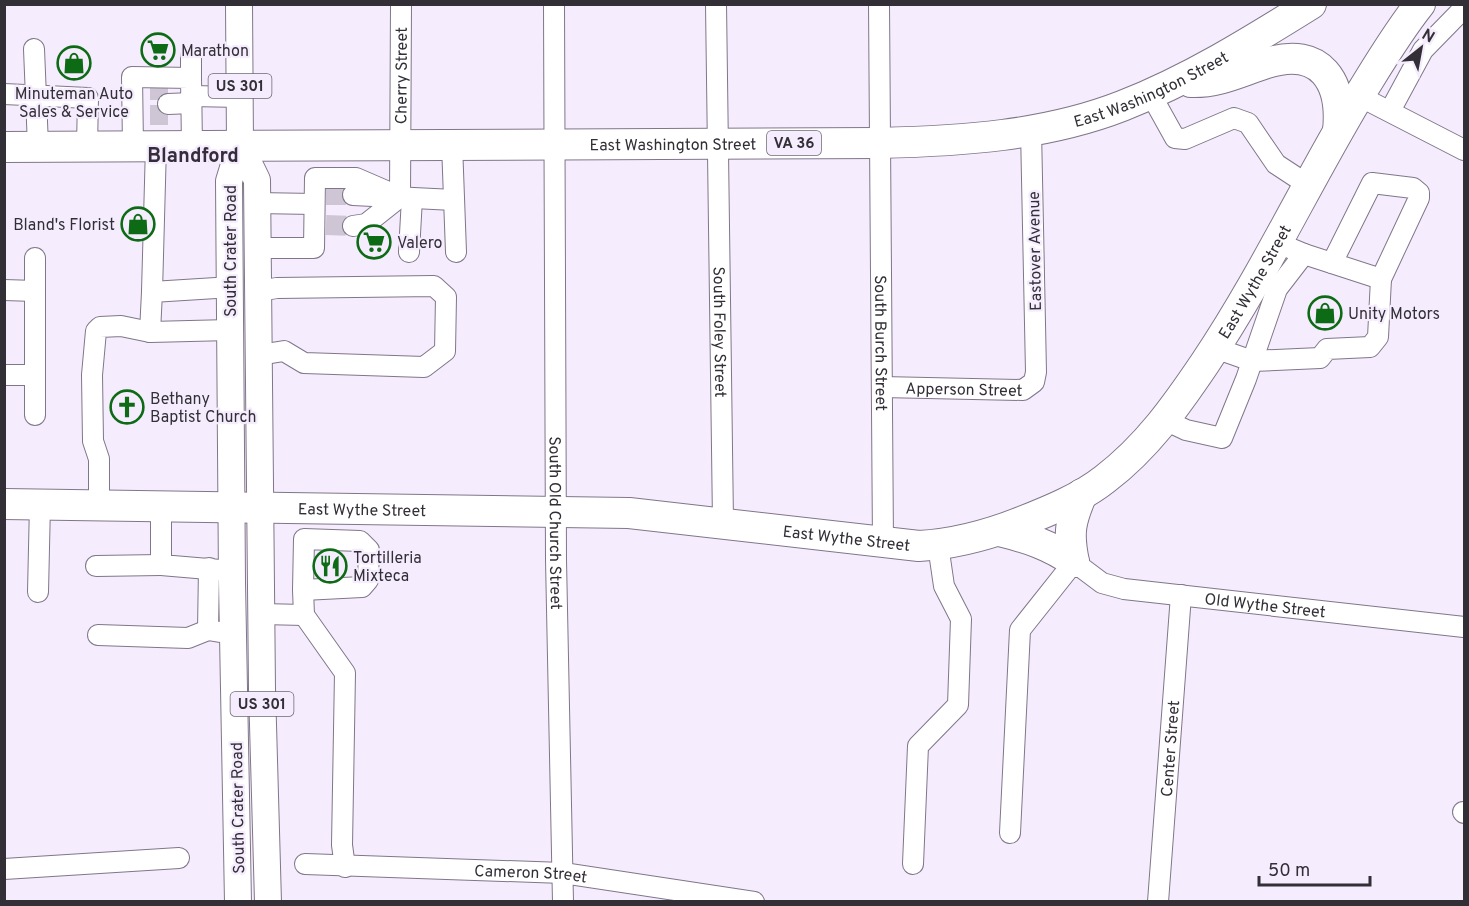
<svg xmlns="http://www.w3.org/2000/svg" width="1469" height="906" font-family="Overpass,sans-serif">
	<rect width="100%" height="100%" fill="#f5ecfd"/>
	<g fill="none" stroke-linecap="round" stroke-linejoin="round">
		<g stroke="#cec6d5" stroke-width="20" stroke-dasharray="20 10" stroke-linecap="butt">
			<path d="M150,90H168"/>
			<path d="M150,115H168"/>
			<path d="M326,195H353"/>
			<path d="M326,225L353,226"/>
		</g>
		<g stroke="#807689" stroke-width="22">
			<g id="minor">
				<path id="s1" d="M554,4L556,560L563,902"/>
				<path id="s2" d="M716,4L723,522"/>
				<path id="s3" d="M879,4L883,544"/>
				<path d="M34,49L38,146"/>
				<path d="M191,78V57"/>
				<path d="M1150,93L1175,138L1185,139L1234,118L1248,123L1276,164L1308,185"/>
				<path d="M4,94L88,98L87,146"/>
				<path d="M191,96L240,97"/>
				<path d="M1359,96L1464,150"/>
				<path d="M168,104L192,103"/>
				<path d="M1390,111L1423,50L1464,8"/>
				<path d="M452,144L456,252"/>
				<path d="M133,146L132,77L191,78L192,146"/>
				<path d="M353,195L454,200"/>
				<path d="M257,203L314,204"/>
				<path id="s4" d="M353,226L366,224L400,197L401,4"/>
				<path d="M257,248H314L315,178H356L400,197"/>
				<path d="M409,252L412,198"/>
				<path d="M35,258V415"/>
				<path d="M1332,263L1372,183L1413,188L1419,193V198L1381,279"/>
				<path d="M4,290L35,291"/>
				<path d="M258,291L277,288L434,286L446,297L445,351L424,367L304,363L284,351L259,355"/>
				<path d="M152,292L156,146"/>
				<path d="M150,332L152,292L232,287"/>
				<path d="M1215,348L1252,361L1320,358L1327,349L1370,347L1378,337L1381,279L1304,254"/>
				<path d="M4,375H35"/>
				<path id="s5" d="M882,387L1023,390L1034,382L1036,372L1031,130"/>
				<path d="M1165,420L1186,430L1222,438L1246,379L1277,289L1304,254L1292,249"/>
				<path d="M99,504V459L93,441L92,375L96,331L100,327L121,326L150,332L230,330"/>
				<path d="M161,505V565L232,571"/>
				<path d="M96,566L161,565"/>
				<path d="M209,568L208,630L220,632"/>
				<path d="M38,592L40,504"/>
				<path d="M262,614L304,615L303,590L362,587L368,580L369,550L360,541L304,539L303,590"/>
				<path d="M304,615L345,673L342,845L345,867"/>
				<path d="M98,635L188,638L208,630"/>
				<path d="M1463,812L1464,813"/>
				<path id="s6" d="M1010,833L1020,630L1074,562L1102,583L1124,589L1464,627"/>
				<path id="s7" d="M305,864L563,873L754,902"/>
				<path d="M913,864L918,746L958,705L961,619L944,586L938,545"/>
				<path d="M4,869L179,858"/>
				<path id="s8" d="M1158,902L1181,595"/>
			</g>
		</g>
		<g stroke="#807689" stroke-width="28">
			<g id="major">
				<path d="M240,145L257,180L262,689L268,902"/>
				<path d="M238,902L232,582L229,181L240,145L239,4"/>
			</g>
		</g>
		<g stroke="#807689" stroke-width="32">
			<g id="highway">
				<path d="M1191,82C1219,83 1241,71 1267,63C1321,46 1343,82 1338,131"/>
				<path id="s9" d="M4,147L879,143C961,141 1045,136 1122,106C1189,80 1250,42 1311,4"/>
				<path id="s10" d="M4,504L629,513L919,546C955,544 988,535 1021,522C1049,511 1081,498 1105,479C1147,447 1176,406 1205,363C1262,278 1305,186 1357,99C1377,67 1396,34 1420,4"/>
				<path d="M999,531C1028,538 1050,545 1074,562"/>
				<path d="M1074,562C1068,533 1070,522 1082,494"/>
			</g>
		</g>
		<use href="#minor" stroke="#fff" stroke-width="20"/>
		<use href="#major" stroke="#fff" stroke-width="26"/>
		<use href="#highway" stroke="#fff" stroke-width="30"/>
	</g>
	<defs>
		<g id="supermarket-ring" transform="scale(1.725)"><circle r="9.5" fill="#f5ecfd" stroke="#0e6b15" stroke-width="1.5"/><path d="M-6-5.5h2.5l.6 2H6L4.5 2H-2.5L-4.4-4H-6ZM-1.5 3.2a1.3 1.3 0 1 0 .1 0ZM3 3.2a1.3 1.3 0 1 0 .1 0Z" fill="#0e6b15"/></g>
		<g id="shop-ring" transform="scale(1.725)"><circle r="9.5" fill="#f5ecfd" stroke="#0e6b15" stroke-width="1.5"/><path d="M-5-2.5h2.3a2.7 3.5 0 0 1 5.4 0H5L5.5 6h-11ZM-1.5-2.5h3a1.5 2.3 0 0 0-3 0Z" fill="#0e6b15"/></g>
		<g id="church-ring" transform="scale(1.725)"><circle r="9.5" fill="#f5ecfd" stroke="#0e6b15" stroke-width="1.5"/><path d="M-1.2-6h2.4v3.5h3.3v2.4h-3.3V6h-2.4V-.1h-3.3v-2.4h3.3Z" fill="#0e6b15"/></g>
		<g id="restaurant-ring" transform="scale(1.725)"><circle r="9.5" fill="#f5ecfd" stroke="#0e6b15" stroke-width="1.5"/><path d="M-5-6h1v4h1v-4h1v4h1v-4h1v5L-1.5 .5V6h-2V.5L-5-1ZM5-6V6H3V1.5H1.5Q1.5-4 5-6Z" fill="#0e6b15"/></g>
	</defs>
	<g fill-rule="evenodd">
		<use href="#supermarket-ring" x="158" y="50"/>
		<use href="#shop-ring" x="74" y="63"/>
		<use href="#shop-ring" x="138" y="224"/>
		<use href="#supermarket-ring" x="374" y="242"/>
		<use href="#shop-ring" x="1325" y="313"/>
		<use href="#church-ring" x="127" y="407"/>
		<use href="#restaurant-ring" x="330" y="566"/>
	</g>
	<g text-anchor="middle" stroke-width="4.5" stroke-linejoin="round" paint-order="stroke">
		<g fill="#f5ecfd" stroke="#6d6872" stroke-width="1.5">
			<rect x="208.5" y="74" width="63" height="24" rx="4.5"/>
			<rect x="767" y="131" width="54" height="24" rx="4.5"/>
			<rect x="230.5" y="692" width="63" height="24" rx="4.5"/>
		</g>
		<g font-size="15" font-weight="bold" fill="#332f37">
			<text x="240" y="91">US 301</text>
			<text x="794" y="148">VA 36</text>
			<text x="262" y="709">US 301</text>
		</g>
		<g font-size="16" fill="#332f37" stroke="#f5ecfd" text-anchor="start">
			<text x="181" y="56">Marathon</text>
			<text x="74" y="99" text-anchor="middle">Minuteman Auto<tspan x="74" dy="18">Sales &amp; Service</tspan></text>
			<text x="115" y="230" text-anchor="end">Bland's Florist</text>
			<text x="397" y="248">Valero</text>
			<text x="1348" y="319">Unity Motors</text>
			<text x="150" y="404">Bethany<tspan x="150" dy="18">Baptist Church</tspan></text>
			<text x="353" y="563">Tortilleria<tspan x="353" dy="18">Mixteca</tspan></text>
		</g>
		<g font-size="16" fill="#332f37" stroke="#f5ecfd">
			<text dy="6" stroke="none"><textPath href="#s4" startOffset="178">Cherry Street</textPath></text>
			<text dy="6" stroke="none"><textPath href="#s9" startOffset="1155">East Washington Street</textPath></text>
			<text dy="6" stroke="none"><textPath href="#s9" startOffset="669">East Washington Street</textPath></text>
			<text transform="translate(230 251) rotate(-90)" y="6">South Crater Road</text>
			<text transform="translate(1034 251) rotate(-91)" y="6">Eastover Avenue</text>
			<text dy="6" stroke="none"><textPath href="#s10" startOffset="1366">East Wythe Street</textPath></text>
			<text dy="6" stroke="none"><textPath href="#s2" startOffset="328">South Foley Street</textPath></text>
			<text dy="6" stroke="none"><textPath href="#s3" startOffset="339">South Burch Street</textPath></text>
			<text dy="6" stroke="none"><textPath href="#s5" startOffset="82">Apperson Street</textPath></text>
			<text dy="6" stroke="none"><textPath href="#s10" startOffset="358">East Wythe Street</textPath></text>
			<text dy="6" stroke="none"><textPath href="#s1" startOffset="519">South Old Church Street</textPath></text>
			<text dy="6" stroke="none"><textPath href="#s10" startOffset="844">East Wythe Street</textPath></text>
			<text dy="6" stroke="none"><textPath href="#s6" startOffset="490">Old Wythe Street</textPath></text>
			<text dy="6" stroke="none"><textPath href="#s8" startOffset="154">Center Street</textPath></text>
			<text transform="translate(237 808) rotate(-91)" y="6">South Crater Road</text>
			<text dy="6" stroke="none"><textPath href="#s7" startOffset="226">Cameron Street</textPath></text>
		</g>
		<g font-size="20" font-weight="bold" fill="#352c3c" stroke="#f5ecfd">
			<text x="193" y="162">Blandford</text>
		</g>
	</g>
	<rect width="1469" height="906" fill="none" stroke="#332f37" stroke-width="12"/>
	<g transform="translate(1421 48) rotate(31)" stroke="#f5ecfd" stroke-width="4.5" paint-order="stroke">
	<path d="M0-4.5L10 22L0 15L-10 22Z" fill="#332f37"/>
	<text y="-9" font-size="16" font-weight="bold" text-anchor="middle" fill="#332f37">N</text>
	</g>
	<path d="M1259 876v9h111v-9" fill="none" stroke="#332f37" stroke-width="3"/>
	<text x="1268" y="876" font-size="18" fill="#332f37" stroke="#f5ecfd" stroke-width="4.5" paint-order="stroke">50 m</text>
</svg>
